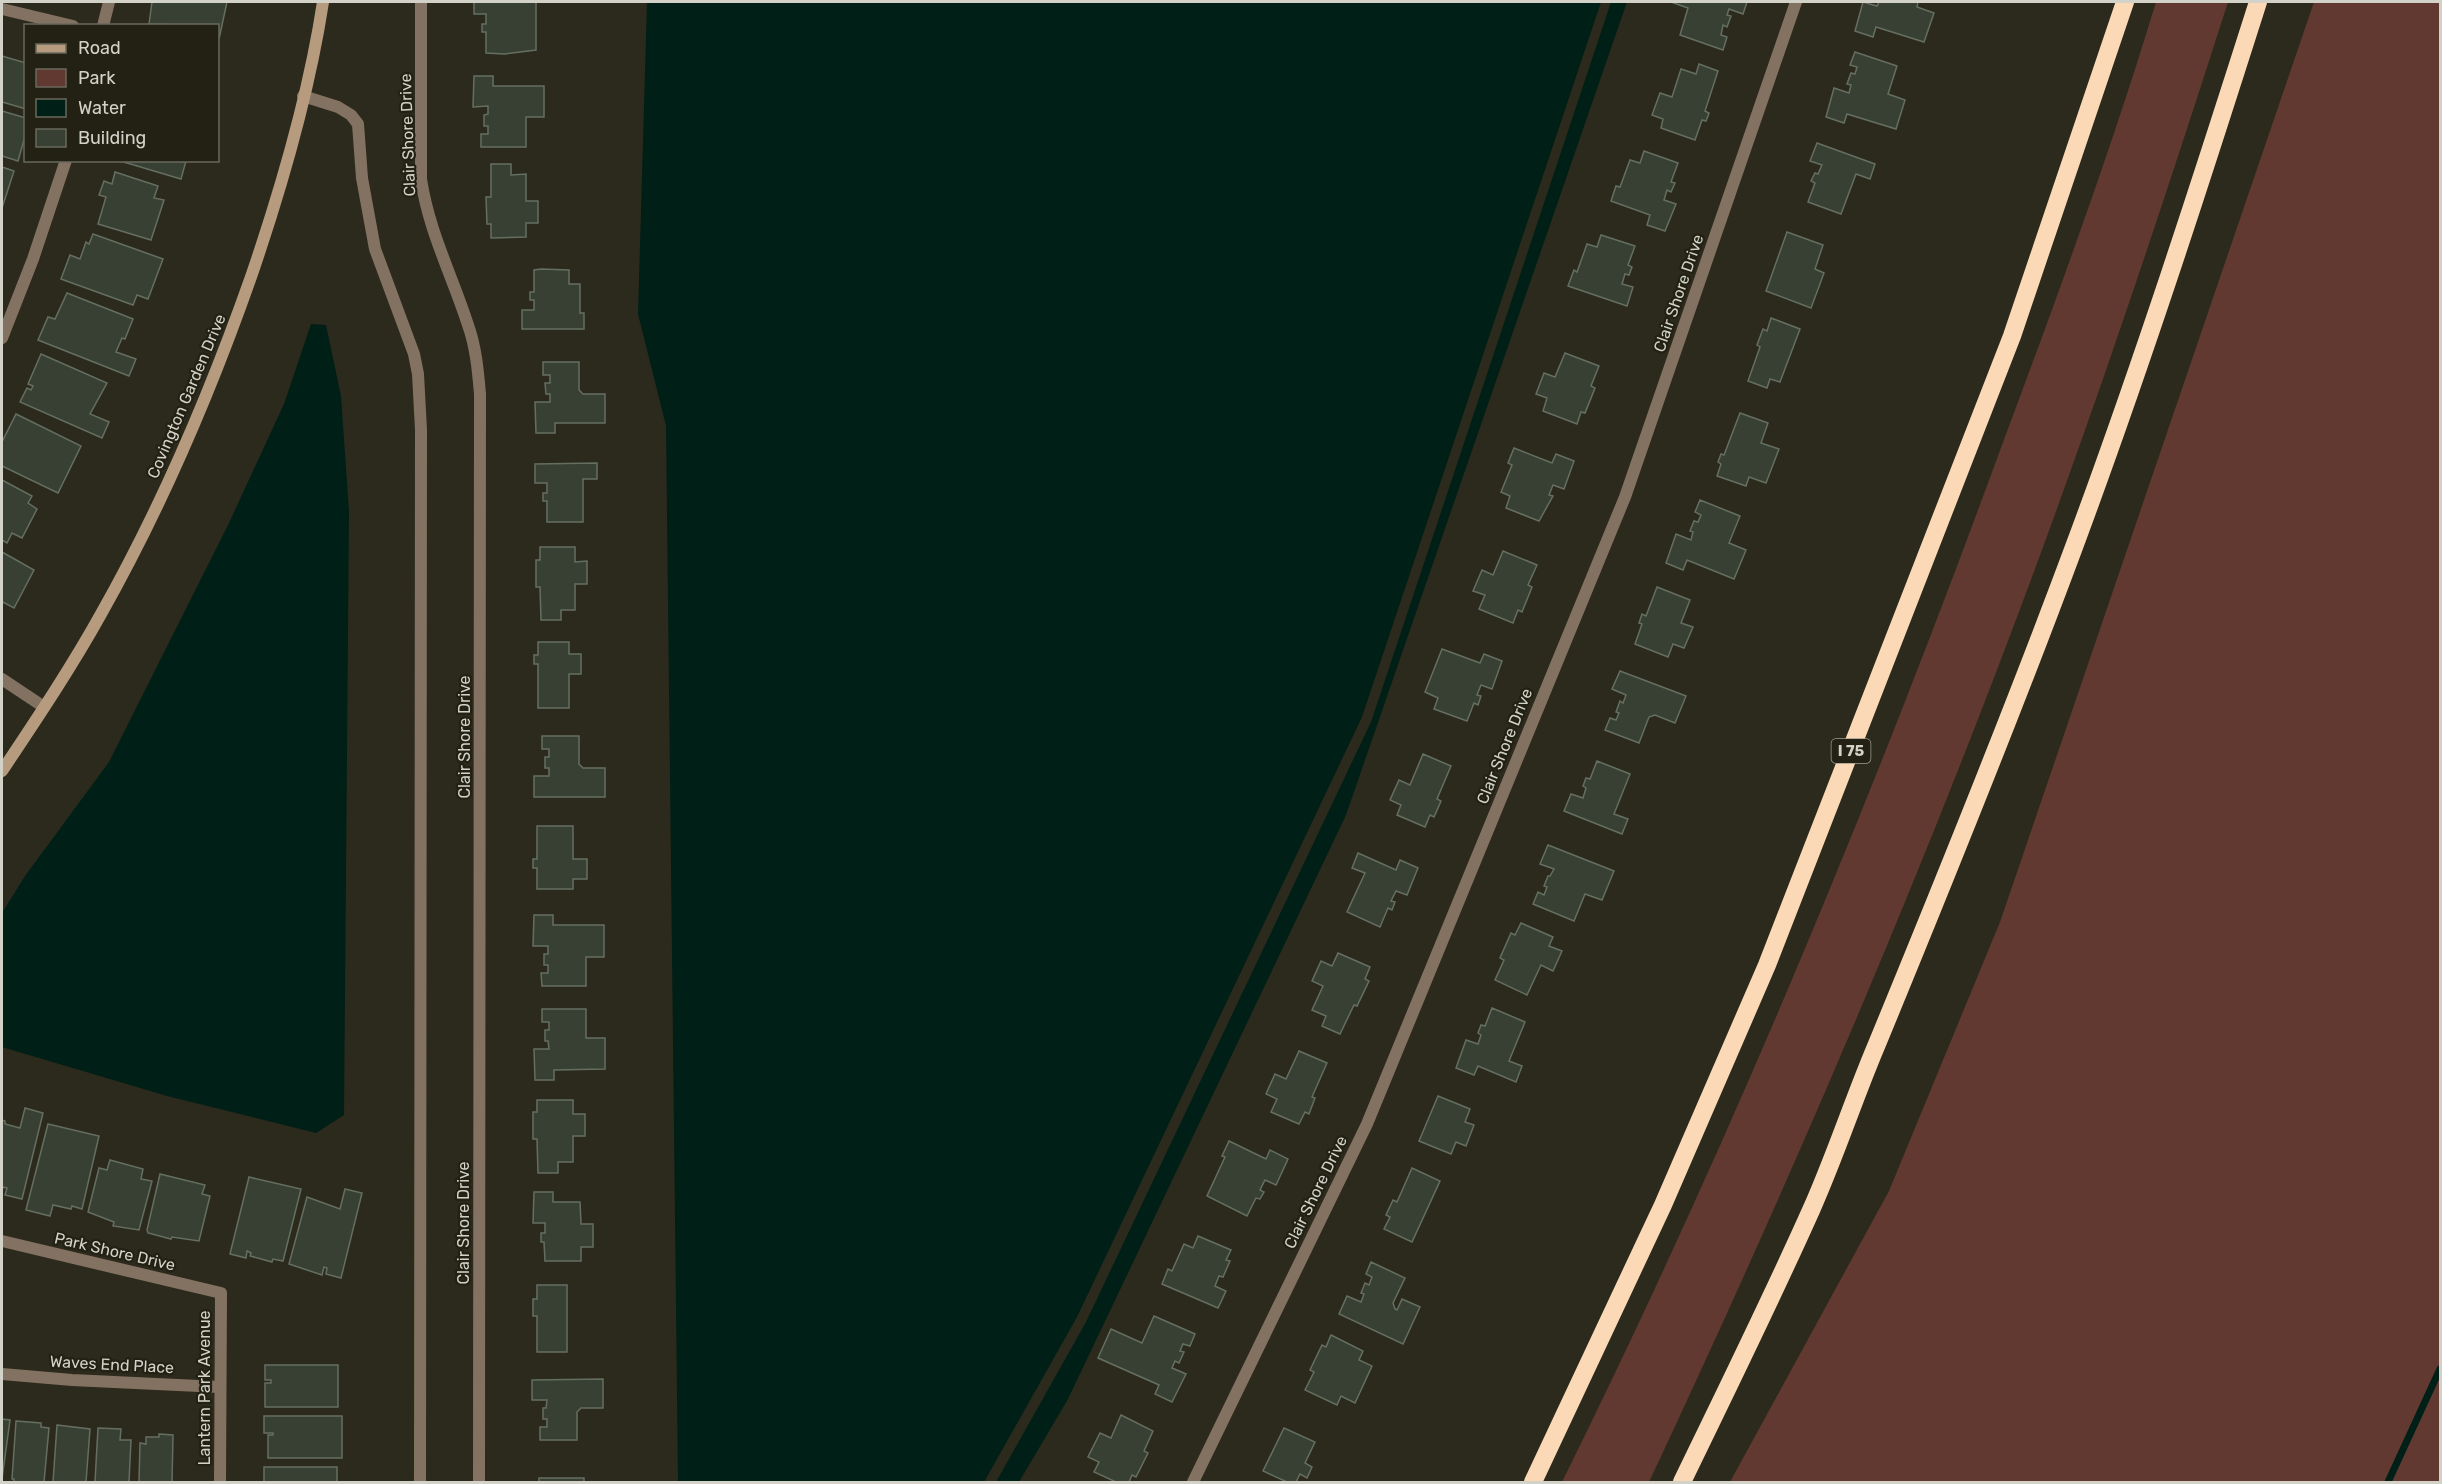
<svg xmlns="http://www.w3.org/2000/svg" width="2442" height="1484" font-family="Rubik,sans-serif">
	<rect width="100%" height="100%" fill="#2c2a1c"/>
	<g fill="#623930">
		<path d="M2156,2H2228C2173,174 2116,346 2054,517C1935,845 1797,1167 1649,1482H1562C1726,1151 1868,810 1995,464C2052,311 2109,157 2156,2Z"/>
		<path d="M2314,2H2440V1482H1730L1889,1191L2000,922Z"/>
	</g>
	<g fill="#001f16">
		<path d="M647,2H1601L1362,717L1077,1317L984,1482H678L666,426L638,314Z"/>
		<path d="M1611,2H1627L1346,815L1068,1399L1019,1482H996L1086,1322L1371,722Z"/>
		<path d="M311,324L326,325L341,396L349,511L344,1115L316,1133L167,1096L2,1047V913L25,876L109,762L229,523L284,404Z"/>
	</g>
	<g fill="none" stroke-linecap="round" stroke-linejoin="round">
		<path stroke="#001f16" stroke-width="7" d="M2388,1482L2440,1369"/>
	</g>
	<g fill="#374033" stroke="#656f61" stroke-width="1.5">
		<path d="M152,2H227L219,39L218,26L149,24Z"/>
		<path d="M474,2H536V50L505,54L486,53V32H482V24H486V14H474Z"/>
		<path d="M1671,2H1747L1743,14L1729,9L1727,15L1731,16L1727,27L1723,25L1721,35L1727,37L1723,50L1680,35L1688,8Z"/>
		<path d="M1863,2L1877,6L1879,2H1918L1917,7L1934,13L1924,42L1876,27L1873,37L1855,31Z"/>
		<path d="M1855,52L1897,66L1888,94L1905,100L1896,129L1847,114L1844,123L1826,117L1834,88L1849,93L1851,85L1847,84L1851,73L1855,74L1857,67L1850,65Z"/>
		<path d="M2,56L26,63V109L2,102Z"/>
		<path d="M1699,64L1718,71L1705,111L1709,113L1706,121L1702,120L1695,140L1661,128L1663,119L1652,115L1660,93L1672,97L1681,69L1696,74Z"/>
		<path d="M474,76H493V86H544V117H526V147H481V134H488V126H484V115L488,114V106L473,107Z"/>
		<path d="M2,111L26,118V133L18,161L2,156Z"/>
		<path d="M1817,143L1875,164L1870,179L1856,174L1841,214L1808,202L1815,183L1811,181L1815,173L1818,174L1822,165L1810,161Z"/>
		<path d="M1644,151L1678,163L1671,182L1675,183L1671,192L1667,190L1664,200L1676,204L1665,231L1647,225L1650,215L1611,201L1616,186L1620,187L1630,160L1640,163Z"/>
		<path d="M117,160H184L186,161L181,179Z"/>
		<path d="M491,164H511V175L526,174V201H538V223H526V237L491,238V224H487L486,197H491Z"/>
		<path d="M2,167L14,171L2,208Z"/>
		<path d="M115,172L158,186L154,198L164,200L151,240L98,224L106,197L99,195L104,181L112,184Z"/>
		<path d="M1787,232L1823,245L1815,269L1824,273L1811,308L1766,291Z"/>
		<path d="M93,234L163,259L148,299L137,295L133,305L61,279L70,255L80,259L86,242L89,244Z"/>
		<path d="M1601,235L1635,246L1628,265L1632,267L1629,275L1625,274L1622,284L1633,287L1627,306L1568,286L1574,270L1577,272L1587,244L1597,247Z"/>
		<path d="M541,269L569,270V284H580V313H584V329H522V310H534V300H530V292H534V270Z"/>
		<path d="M67,293L133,319L125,339L122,338L116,352L136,359L129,376L38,340L48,317L55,319Z"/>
		<path d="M1771,318L1800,329L1780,382L1770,379L1767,388L1748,381L1760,347L1757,345L1763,329L1767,331Z"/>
		<path d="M1565,353L1599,366L1591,386L1595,388L1585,413L1581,412L1577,424L1543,411L1547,398L1536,394L1544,373L1555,377Z"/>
		<path d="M41,354L107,383L90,414L109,422L102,438L20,402L27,388L31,390L33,386L28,384Z"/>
		<path d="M543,362H579V390L583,394H605V423H555V433H536L535,402H550V394H546L545,383H550V375H543Z"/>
		<path d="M1740,413L1768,423L1761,443L1779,449L1766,483L1749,477L1746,486L1717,476L1721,464L1718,462L1721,454L1724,455Z"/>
		<path d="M16,414L81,446L58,493L2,466V442Z"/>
		<path d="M1514,448L1552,463L1556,454L1574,461L1564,489L1553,485L1549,495L1553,496L1539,521L1506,508L1510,496L1501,492L1512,465L1508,463Z"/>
		<path d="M597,463V479H583V522H547V501H543V493H547V483H535V464Z"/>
		<path d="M2,480L32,496L28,503L37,509L22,538L12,533L7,543L2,540Z"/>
		<path d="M1700,500L1740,516L1729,543L1746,550L1734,579L1687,560L1683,570L1666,563L1676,534L1691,540L1693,532L1690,531L1694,521L1698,522L1701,515L1695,512Z"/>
		<path d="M540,547H575V562L587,561V584H575V610H561V620H541L540,587H536V560H540Z"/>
		<path d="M1503,551L1537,565L1528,585L1532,587L1522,612L1518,610L1513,623L1479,609L1485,595L1473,591L1482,570L1493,575Z"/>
		<path d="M2,552L34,570L14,608L3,602L2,605Z"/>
		<path d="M1657,587L1690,600L1681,623L1693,627L1684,648L1673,644L1668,657L1635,644L1642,624L1639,623L1642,614L1646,616Z"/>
		<path d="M538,642H569V654H581V674H569V708H538V664H534V655H538Z"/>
		<path d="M1442,649L1480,663L1484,654L1502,661L1492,689L1481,685L1477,695L1481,696L1478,705L1474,703L1467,721L1434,709L1438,698L1425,692Z"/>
		<path d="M1620,671L1686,696L1675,723L1655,715L1649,717L1639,743L1605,730L1610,718L1616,720L1619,713L1616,712L1620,701L1623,703L1626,695L1612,689Z"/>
		<path d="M542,736H579V764L583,768H605V797H534V776H549V768H545V757H549V749H542Z"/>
		<path d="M1423,754L1451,766L1437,799L1441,801L1434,817L1430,815L1425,827L1397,815L1401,805L1390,800L1399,780L1410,785Z"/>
		<path d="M1597,761L1630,774L1614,814L1628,819L1622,834L1564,811L1571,794L1583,798L1586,788L1583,786L1586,778L1590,779Z"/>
		<path d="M537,826H573V859H587V879H573V889H537V868H533V859H537Z"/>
		<path d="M1548,845L1614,871L1602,900L1585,894L1574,921L1533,904L1538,892L1544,895L1547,887L1544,886L1548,876H1550L1554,869L1540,864Z"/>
		<path d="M1358,853L1396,870L1400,860L1418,868L1407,895L1396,891L1391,901L1395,902L1392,910L1388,908L1380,927L1347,912L1365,873L1352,868Z"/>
		<path d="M534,915H553V925H604V957H586V986H542L541,973H548V965H544V954H548V946H533Z"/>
		<path d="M1521,923L1553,937L1549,946L1562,951L1553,971L1541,965L1527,995L1495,980L1504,960L1500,958L1511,933L1515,935Z"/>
		<path d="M1338,953L1370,967L1365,979L1369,981L1357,1006L1354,1005L1340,1034L1322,1026L1326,1016L1312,1010L1323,986L1312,981L1321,961L1332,966Z"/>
		<path d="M1492,1008L1525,1022L1509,1061L1522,1066L1516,1082L1478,1066L1474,1075L1456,1068L1466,1040L1478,1044L1481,1035L1478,1033L1481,1025L1485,1026Z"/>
		<path d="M542,1009H586V1038H605V1069L554,1070V1080H535L534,1049H549L548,1041H545V1030H549V1022H542Z"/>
		<path d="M1299,1051L1327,1063L1312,1097L1315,1098L1309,1114L1305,1112L1299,1124L1271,1112L1277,1099L1266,1094L1275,1074L1286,1079Z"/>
		<path d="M1438,1096L1470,1109L1465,1122L1474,1125L1466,1146L1456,1142L1451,1154L1419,1141Z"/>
		<path d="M537,1100H573V1114H585V1136H573V1162H558V1173H538L537,1139H533V1112H537Z"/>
		<path d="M25,1108L43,1113L22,1199L5,1195L7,1188L3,1187L2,1191V1120L5,1121V1124L20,1128Z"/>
		<path d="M48,1124L99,1136L82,1209L72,1206L71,1209L53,1205L50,1216L26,1210Z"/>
		<path d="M1229,1141L1266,1159L1270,1150L1288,1159L1276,1185L1265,1180L1260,1190L1264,1192L1260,1199L1256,1198L1247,1216L1207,1196L1225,1157L1222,1156Z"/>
		<path d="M110,1160L143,1169L141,1179L152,1181L139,1230L113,1226L114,1222L88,1212L99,1168L107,1170Z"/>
		<path d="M1412,1168L1440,1181L1412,1242L1384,1229L1390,1217L1386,1215L1393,1200L1397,1202Z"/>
		<path d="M160,1174L205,1185L202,1194L210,1196L199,1241L172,1237L171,1239L148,1233L147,1230Z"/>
		<path d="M249,1177L301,1189L283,1261L273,1259L272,1262L250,1256L251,1253L247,1251L246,1258L230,1254Z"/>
		<path d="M345,1189L362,1193L341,1278L326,1274L327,1268L324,1267L322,1275L289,1264L307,1197L340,1209Z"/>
		<path d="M534,1192H553V1202H580L581,1224H593V1247H581V1261H545L544,1242H541V1233H545V1223H533Z"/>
		<path d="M1198,1236L1231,1250L1226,1260L1230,1261L1223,1277L1219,1276L1215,1286L1226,1291L1218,1308L1162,1284L1168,1269L1172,1271L1184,1244L1193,1248Z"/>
		<path d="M1371,1262L1405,1278L1393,1303L1395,1309L1397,1310L1402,1299L1420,1307L1403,1344L1339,1314L1347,1296L1361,1302L1364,1294L1361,1293L1365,1283L1369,1285L1372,1277L1366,1274Z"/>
		<path d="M537,1285H567V1352H537V1316H533V1299H537Z"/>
		<path d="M1154,1316L1195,1334L1190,1346L1183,1344L1180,1351L1184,1352L1179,1363L1175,1361L1172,1368L1186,1374L1172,1402L1155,1394L1159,1385L1098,1358L1111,1329L1142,1343Z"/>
		<path d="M1331,1335L1363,1351L1359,1360L1372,1366L1355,1403L1341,1396L1337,1405L1305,1390L1314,1372L1310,1370L1322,1345L1326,1347Z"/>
		<path d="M265,1365H338V1407H265V1383H271V1380H265Z"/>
		<path d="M603,1379V1408H581L577,1412V1440H540V1427H547V1419H543V1408H546L547,1400H532V1380Z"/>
		<path d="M1121,1415L1153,1431L1144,1451L1148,1453L1136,1477L1132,1475L1129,1482H1116L1094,1472L1099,1462L1088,1457L1100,1433L1111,1438Z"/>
		<path d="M264,1416H342V1458H268V1435H273V1433H264Z"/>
		<path d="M2,1419L10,1420L2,1479Z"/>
		<path d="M16,1421L41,1423V1427L49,1428L44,1482H14V1479H12Z"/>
		<path d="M57,1425L90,1429L86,1482H53Z"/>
		<path d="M98,1428L121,1429L120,1440H131L129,1482H95Z"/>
		<path d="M1284,1428L1315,1442L1305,1463L1312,1467L1307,1478L1300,1474L1296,1482H1287L1263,1471Z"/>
		<path d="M159,1434L173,1435L172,1482H139L140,1443L146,1444V1437H159Z"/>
		<rect x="264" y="1467" width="73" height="15"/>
		<rect x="539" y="1478" width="45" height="4"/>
	</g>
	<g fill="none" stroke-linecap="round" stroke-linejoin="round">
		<path stroke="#837261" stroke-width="12" d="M303,96L338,107L351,115L358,124L362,178L375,249L414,354L418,374L421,430L420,1482"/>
		<g stroke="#837261" stroke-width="12">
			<path d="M421,2V179C429,232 452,275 468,325C476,347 478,371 480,394L479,1482"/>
			<path d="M2,9L73,26"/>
			<path d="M103,26L109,2"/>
			<path d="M2,338L33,259L66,160"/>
			<path d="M2,679L44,707"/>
			<path d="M2,1241L221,1293L220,1482"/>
			<path d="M2,1374L72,1380L220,1387"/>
			<path d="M1193,1482L1367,1124L1625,497L1796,2"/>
		</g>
		<path stroke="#b69b7f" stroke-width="12" d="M2,771C36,720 71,668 101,614C162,506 211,391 252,274C282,186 309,94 323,2"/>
		<g stroke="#fbd9b6" stroke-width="18">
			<path d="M1533,1482L1663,1205L1767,965L2012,336L2125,2"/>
			<path d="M1682,1482C1726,1391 1771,1300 1812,1208C1836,1154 1854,1098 1877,1044C1945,879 2012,714 2074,547C2141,367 2200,184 2258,2"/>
		</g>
	</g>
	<g text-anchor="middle" stroke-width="4.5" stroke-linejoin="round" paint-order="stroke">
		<rect fill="#222113" stroke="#9d9d92" stroke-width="1.5" x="1831.5" y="739" width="39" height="24" rx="4.5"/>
		<g font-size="15" font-weight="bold" fill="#d2d2c9">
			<text x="1851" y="756">I 75</text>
		</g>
		<g font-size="16" fill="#d2d2c9" stroke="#222113">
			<text transform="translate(407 135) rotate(-92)" y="6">Clair Shore Drive</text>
			<text transform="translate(1678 293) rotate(-71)" y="6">Clair Shore Drive</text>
			<text transform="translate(186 396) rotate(-67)" y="6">Covington Garden Drive</text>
			<text transform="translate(464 737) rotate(-90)" y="6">Clair Shore Drive</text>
			<text transform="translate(1504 746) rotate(-68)" y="6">Clair Shore Drive</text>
			<text transform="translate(1315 1192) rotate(-64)" y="6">Clair Shore Drive</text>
			<text transform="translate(463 1223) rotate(-90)" y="6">Clair Shore Drive</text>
			<text transform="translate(115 1251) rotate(13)" y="6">Park Shore Drive</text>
			<text transform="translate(112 1364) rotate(3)" y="6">Waves End Place</text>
			<text transform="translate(204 1388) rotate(-90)" y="6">Lantern Park Avenue</text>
		</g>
	</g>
	<rect width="2442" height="1484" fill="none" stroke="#d2d2c9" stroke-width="6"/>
	<rect x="24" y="24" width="195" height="138" fill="#222113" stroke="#68685c" stroke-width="1.5"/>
	<rect x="36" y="44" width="30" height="9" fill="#b69b7f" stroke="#68685c" stroke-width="1.5"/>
	<text x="78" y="54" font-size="18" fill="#d2d2c9">Road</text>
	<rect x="36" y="69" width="30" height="18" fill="#623930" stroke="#68685c" stroke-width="1.5"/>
	<text x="78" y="84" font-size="18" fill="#d2d2c9">Park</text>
	<rect x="36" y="99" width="30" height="18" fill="#001f16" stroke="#68685c" stroke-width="1.5"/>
	<text x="78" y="114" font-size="18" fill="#d2d2c9">Water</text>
	<rect x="36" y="129" width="30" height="18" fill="#374033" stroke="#68685c" stroke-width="1.5"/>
	<text x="78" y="144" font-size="18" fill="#d2d2c9">Building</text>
</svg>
